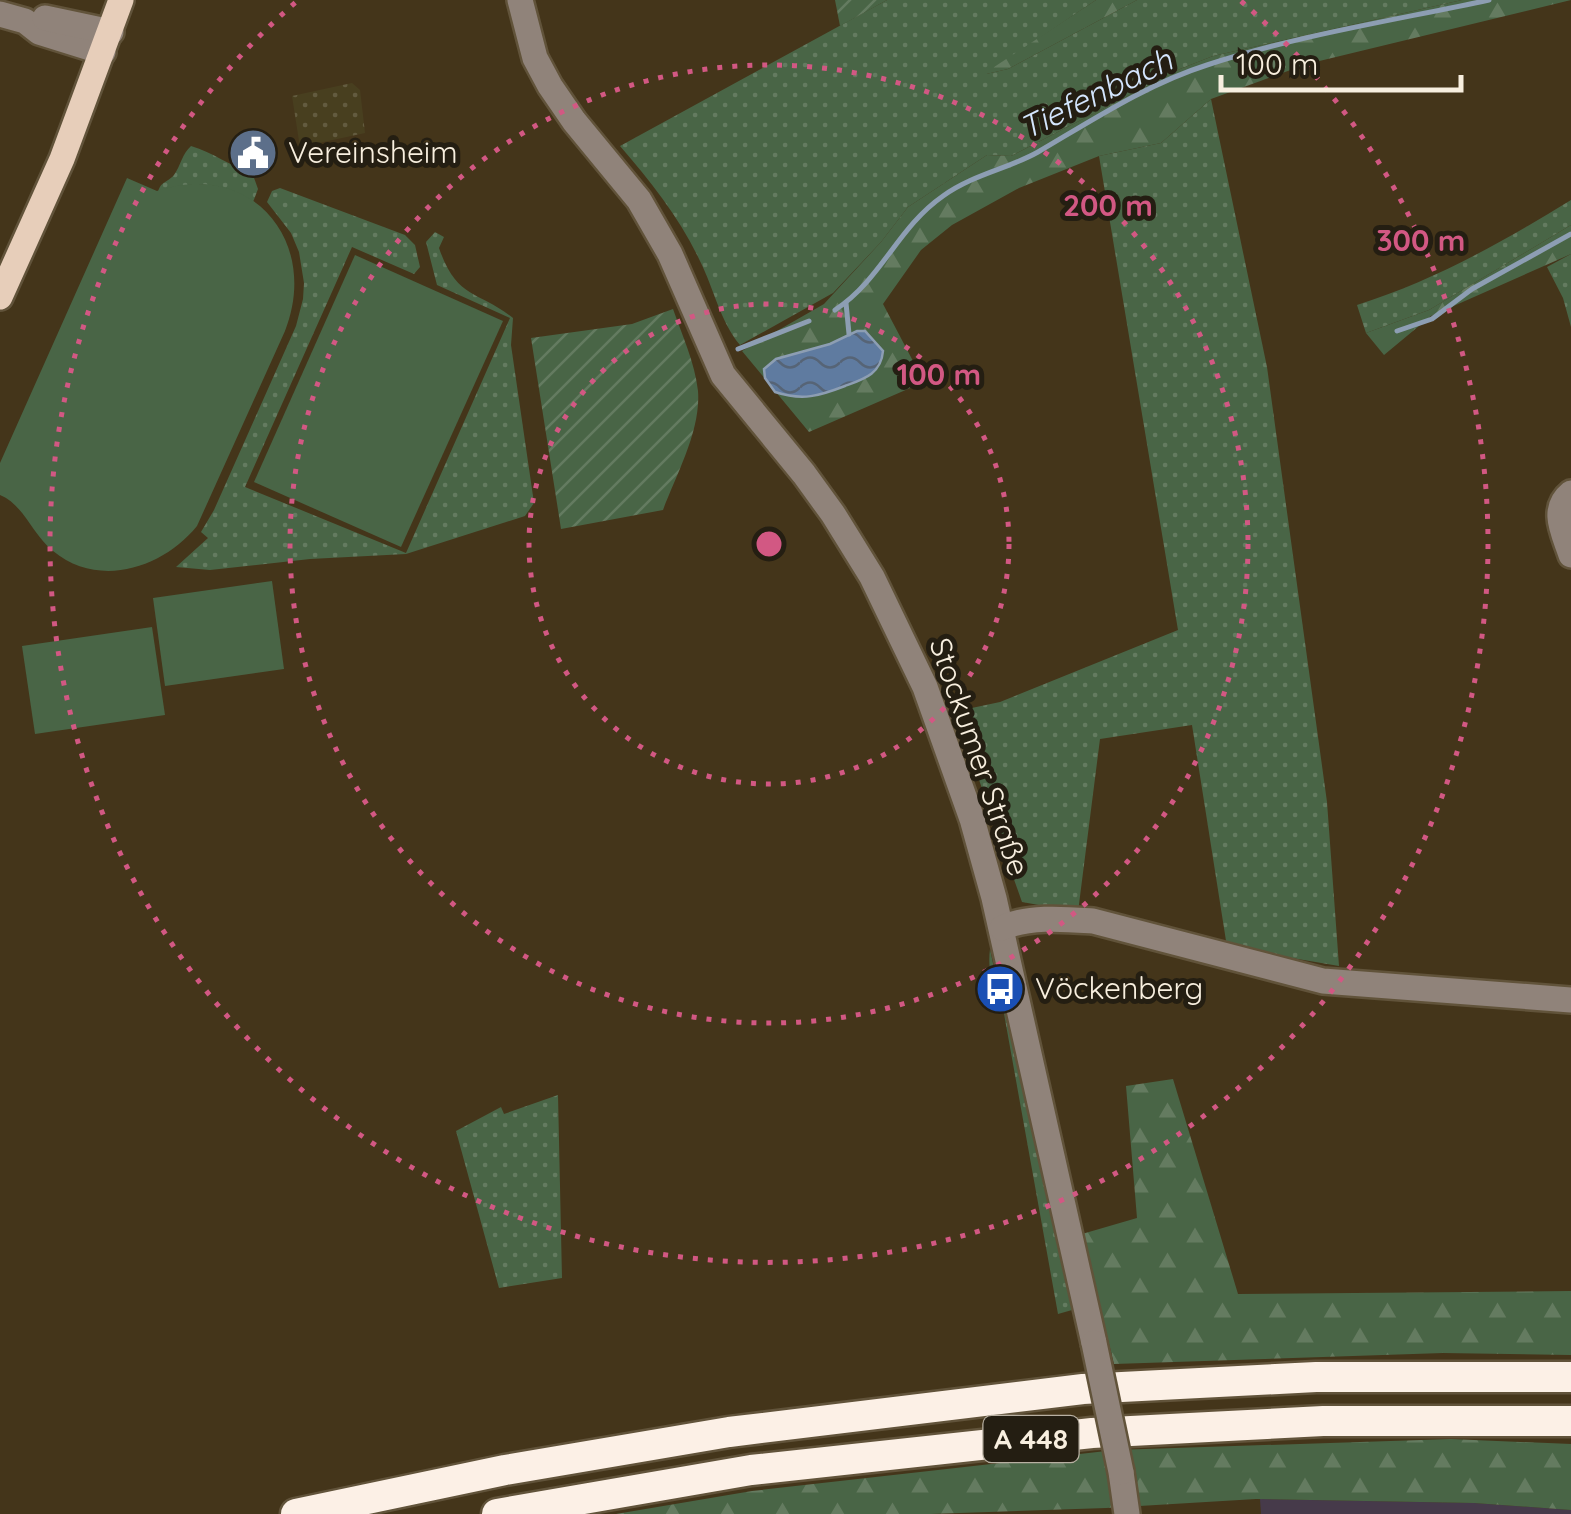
<svg xmlns="http://www.w3.org/2000/svg" width="1571" height="1514" font-family="Quicksand,sans-serif">
	<defs>
		<pattern id="grass-dots" width="8" height="8" patternUnits="userSpaceOnUse" patternTransform="scale(2.5)"><rect width="8" height="8" fill="#496546"/><path d="M2 2h.1M6 6h.1" fill="none" stroke="#647b60" stroke-width="1.8" stroke-linecap="round"/></pattern>
		<pattern id="forest-firs" width="22" height="20" patternUnits="userSpaceOnUse" patternTransform="scale(2.5)"><rect width="22" height="20" fill="#496546"/><path d="M5 1l3.5 6h-7zM16 11l3.5 6h-7z" fill="#647b60"/></pattern>
		<pattern id="sand-dots" width="8" height="8" patternUnits="userSpaceOnUse" patternTransform="scale(2.5)"><rect width="8" height="8" fill="#483f1f"/><path d="M2 2h.1M6 6h.1" fill="none" stroke="#635b3f" stroke-width="1.8" stroke-linecap="round"/></pattern>
		<pattern id="garden-furrows" width="10" height="10" patternUnits="userSpaceOnUse" patternTransform="scale(2.5)"><rect width="10" height="10" fill="#496546"/><path d="M-1 1l2-2M0 10L10 0M9 11l2-2" fill="none" stroke="#647b60"/></pattern>
		<pattern id="water-waves" width="16" height="10" patternUnits="userSpaceOnUse" patternTransform="scale(2.5)"><rect width="16" height="10" fill="#5f7ba0"/><path d="M0 5q4-4 8 0t8 0" fill="none" stroke="#566476"/></pattern>
	</defs>
	<rect width="100%" height="100%" fill="#44351a"/>
	<path fill="#463a4a" d="M1260,1499L1474,1503L1571,1510V1514H1261Z"/>
	<g fill="url(#grass-dots)">
		<path d="M887,0H1096L986,74L1008,69L1137,0H1462L1213,56L1180,69L1011,156L987,155L908,207L881,242L833,293L740,345C720,321 714,289 700,261C680,218 651,182 620,146Z"/>
		<path d="M1211,99L1267,367L1327,802L1339,966L1227,947L1192,725L1100,739L1078,912L1022,902L965,740L967,709L1000,702L1178,630L1099,156L1161,143Z"/>
		<path d="M191,146C213,153 230,165 253,175L258,189L253,202C225,182 190,180 158,192C161,181 167,183 174,175C181,165 182,154 191,146Z"/>
		<path d="M280,188L405,235L415,245L420,267L414,274L352,247L245,487L406,553L510,318L437,285L426,242L435,232L444,237L439,248C457,300 478,290 513,318L511,345L534,503L525,516L406,554L310,559L210,570L176,567L208,538L201,532L214,510L296,326L303,299L304,283L299,252L291,233L267,202L272,191Z"/>
		<path d="M1571,200V225L1429,310L1366,333L1357,305C1433,281 1503,242 1571,200Z"/>
		<path d="M1571,254V327L1563,298L1547,267Z"/>
		<path d="M990,949L999,992H1005L1072,1310L1058,1314L1001,997C990,986 988,964 990,949Z"/>
		<path d="M558,1095L562,1278L499,1288L456,1131L501,1107L504,1114Z"/>
	</g>
	<g fill="url(#forest-firs)">
		<path d="M1096,0H1137L1008,69L982,75Z"/>
		<path d="M1462,0H1571L1307,64L1211,99L1161,143L1099,156L1019,188L952,225L921,250L883,304L924,382L809,432L742,351L824,304L881,242L908,207L987,155L1011,156L1180,69L1213,56Z"/>
		<path d="M1571,225V254L1431,316L1384,355L1366,333L1429,310Z"/>
		<path d="M1173,1079L1238,1294L1571,1291V1355L1443,1353L1114,1364L1082,1234L1137,1218L1126,1086Z"/>
		<path d="M1451,1439L1571,1444V1510L1474,1503L1256,1499L1106,1508L930,1514H616L752,1491L1115,1450Z"/>
	</g>
	<path fill="url(#sand-dots)" d="M352,83L360,90L365,133L300,147L292,96Z"/>
	<g fill="url(#garden-furrows)">
		<path d="M835,0H887L840,26Z"/>
		<path d="M673,309C682,335 695,363 698,391C701,430 677,473 663,510L561,529L531,338L632,324Z"/>
	</g>
	<g fill="#496546">
		<path d="M127,178L157,191C252,159 320,242 285,331L197,526C163,568 99,589 53,551C32,534 24,505 0,495V463Z"/>
		<path d="M355,255L503,321L401,547L254,482Z"/>
		<path d="M272,581L284,669L165,686L153,598Z"/>
		<path d="M152,627L165,715L35,734L22,646Z"/>
	</g>
	<path fill="url(#water-waves)" stroke="#8d9eb3" stroke-width="2.5" d="M857,331H865L883,351C881,374 864,379 845,386C819,396 803,401 775,392L765,378L764,369L776,359L830,344Z"/>
	<g fill="none" stroke-linecap="round" stroke-linejoin="round">
		<g stroke="#8d9eb3" stroke-width="5">
			<path d="M846,303L849,334"/>
			<path d="M835,310C882,279 897,228 943,196C974,174 1008,169 1038,152C1091,121 1147,84 1207,65C1298,35 1396,20 1489,0"/>
			<path d="M1397,331L1432,319L1472,289L1571,234"/>
			<path d="M738,349L809,321"/>
		</g>
		<g stroke="#61533a" stroke-width="30">
			<g id="minor">
				<path d="M520,0L535,58L550,86L574,121L639,200L670,254L723,375L804,474L833,514L872,577L925,687L972,819L994,898L1094,1343"/>
				<path d="M0,14L25,21L39,32L103,52"/>
				<path d="M45,18L111,32"/>
				<path d="M1571,493C1550,510 1564,533 1571,555"/>
				<path d="M1002,928C1028,916 1064,919 1093,921L1323,981L1571,1000"/>
				<path d="M1121,1472L1127,1514"/>
			</g>
		</g>
		<g stroke="#61533a" stroke-width="30">
			<path id="major" d="M0,297L62,159L121,0"/>
		</g>
		<g stroke="#61533a" stroke-width="35">
			<g id="highway">
				<path d="M296,1514L505,1470L729,1432L1083,1389L1316,1377H1571"/>
				<path d="M497,1514L751,1470L1092,1433L1323,1421H1571"/>
			</g>
		</g>
		<use href="#minor" stroke="#90837a" stroke-width="25"/>
		<use href="#major" stroke="#e7ceba" stroke-width="25"/>
		<use href="#highway" stroke="#fcf0e6" stroke-width="30"/>
		<g stroke="#61533a" stroke-width="30" stroke-linecap="butt">
			<path id="minor-bridge" d="M1094,1343L1121,1472"/>
		</g>
		<use href="#minor-bridge" stroke="#90837a" stroke-width="25"/>
	</g>
	<g fill="none" stroke="#d25883" stroke-width="5" stroke-dasharray="5 10">
		<circle cx="769" cy="544" r="240"/>
		<circle cx="769" cy="544" r="479"/>
		<path d="M1241 1A719 719 0 1 1 297 1"/>
	</g>
	<defs>
		<g id="civic-disc" transform="scale(2.5)"><circle r="9.5" fill="#5c6f8a" stroke="#241e12"/><path d="M-.6-6.5H3V-4.5H.6V-3L4-1V1h2V6H-6V1h2V-1L-.6-3ZM-1.2 2.5V6h2.4V2.5Z" fill="#fff"/></g>
		<g id="bus-disc" transform="scale(2.5)"><circle r="9.5" fill="#1a4fb4" stroke="#241e12"/><path d="M-5-6H5V4H4V6H2V4H-2V6H-4V4H-5ZM-3.5-4V0h7V-4ZM-3.5 1.2v1.5H-2V1.2ZM2 1.2v1.5H3.5V1.2Z" fill="#fff"/></g>
	</defs>
	<g fill-rule="evenodd">
		<use href="#civic-disc" x="253" y="153"/>
		<use href="#bus-disc" x="1000" y="989"/>
	</g>
	<g text-anchor="middle" stroke-width="10" stroke-linejoin="round" paint-order="stroke">
		<rect fill="#241e12" stroke="#b8b0a2" stroke-width="2.5" x="983.5" y="1416" width="95" height="46" rx="8"/>
		<g font-size="28" font-weight="bold" fill="#f8efdf">
			<text x="1031" y="1449">A 448</text>
		</g>
		<g font-size="30" fill="#f8efdf" stroke="#241e12" text-anchor="start">
			<text x="288" y="163">Vereinsheim</text>
			<text x="1035" y="999">Vöckenberg</text>
		</g>
		<g font-size="30" fill="#f8efdf" stroke="#241e12">
			<text transform="translate(979 757) rotate(71)" y="10">Stockumer Straße</text>
		</g>
		<g font-size="32" font-style="italic" fill="#d4e6fe" stroke="#241e12">
			<text transform="translate(1096 94) rotate(-26)" y="11">Tiefenbach</text>
		</g>
	</g>
	<circle cx="769" cy="544" r="15" fill="#d25883" stroke="#241e12" stroke-width="5"/>
	<g font-size="30" text-anchor="middle" font-weight="bold" fill="#d25883" stroke="#241e12" stroke-width="10" stroke-linejoin="round" paint-order="stroke">
		<text x="1108" y="216">200 m</text>
		<text x="1421" y="251">300 m</text>
		<text x="939" y="385">100 m</text>
	</g>
	<path d="M1221 75v15h240v-15" fill="none" stroke="#f8efdf" stroke-width="5"/>
	<text x="1236" y="75" font-size="30" fill="#f8efdf" stroke="#241e12" stroke-width="8" paint-order="stroke">100 m</text>
</svg>
